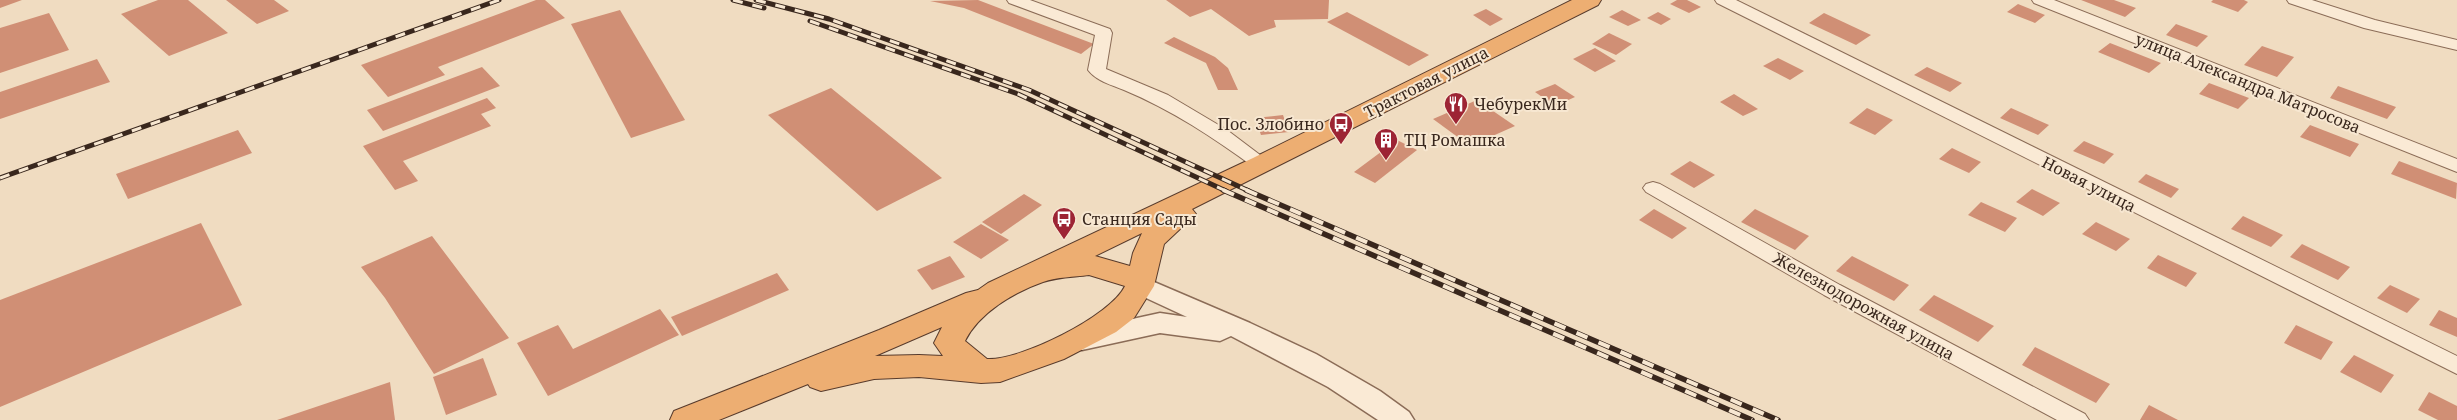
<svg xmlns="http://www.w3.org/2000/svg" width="2457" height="420" font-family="'Noto Serif',serif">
	<rect width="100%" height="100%" fill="#f0dcc1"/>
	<g fill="#d08f75">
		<path d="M0,0H22L0,8Z"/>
		<path d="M158,0H188L228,33L169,56L121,14Z"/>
		<path d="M226,0H274L289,11L257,24Z"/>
		<path d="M536,0H545L565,18L438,67L445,75L388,97L361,65Z"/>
		<path d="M978,0L1094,44L1081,54L964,8L930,1Z"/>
		<path d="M1166,0H1329L1328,19L1274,20L1276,27L1249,36L1211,9L1190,17Z"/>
		<path d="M1677,0H1687L1701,7L1689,13L1670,4Z"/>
		<path d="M2081,0H2114L2136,8L2125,17Z"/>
		<path d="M2213,0H2244L2248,2L2238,12L2211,2Z"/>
		<path d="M2018,4L2045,15L2035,23L2007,12Z"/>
		<path d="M1486,9L1503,19L1490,26L1473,15Z"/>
		<path d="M620,10L685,120L631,138L571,24Z"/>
		<path d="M1622,10L1641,20L1628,26L1609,17Z"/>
		<path d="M1347,12L1429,55L1409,66L1327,22Z"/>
		<path d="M1658,12L1671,19L1661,25L1647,18Z"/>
		<path d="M49,13L69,50L0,73V28Z"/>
		<path d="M1824,13L1871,35L1856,45L1809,23Z"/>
		<path d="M2176,24L2208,36L2197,47L2166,35Z"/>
		<path d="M1609,33L1632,44L1616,55L1592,44Z"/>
		<path d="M1174,37L1215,57L1228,68L1238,90H1218L1206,63L1164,43Z"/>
		<path d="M2110,43L2161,63L2149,73L2098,52Z"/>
		<path d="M2262,46L2294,57L2277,77L2244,65Z"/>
		<path d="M1595,48L1616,61L1595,72L1573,59Z"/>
		<path d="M1778,58L1804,71L1790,80L1763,66Z"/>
		<path d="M97,59L110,82L0,119V92Z"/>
		<path d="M482,67L500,86L383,131L367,110Z"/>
		<path d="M1927,67L1962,83L1950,92L1914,75Z"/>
		<path d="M2209,83L2249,98L2238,109L2199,94Z"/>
		<path d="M1555,84L1575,97L1555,106L1535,92Z"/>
		<path d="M2338,86L2396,107L2387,119L2330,98Z"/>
		<path d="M831,88L942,178L877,211L768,115Z"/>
		<path d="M1734,94L1758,109L1743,116L1720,102Z"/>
		<path d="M487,98L496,108L481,114L491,126L403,161L418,181L395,190L363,146Z"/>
		<path d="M1477,100L1515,126L1470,146L1433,119Z"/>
		<path d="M1867,108L1893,120L1875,135L1849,123Z"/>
		<path d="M2011,108L2049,125L2038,135L2000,118Z"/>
		<path d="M1283,115L1289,132L1261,135L1255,118Z"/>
		<path d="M2310,125L2359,144L2350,157L2300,137Z"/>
		<path d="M238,130L252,153L128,199L116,174Z"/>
		<path d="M1397,140L1417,150L1375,183L1354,172Z"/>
		<path d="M2084,141L2114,154L2104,164L2073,151Z"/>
		<path d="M1952,148L1981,162L1969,173L1939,159Z"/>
		<path d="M1690,161L1715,175L1694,188L1670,174Z"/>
		<path d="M2399,161L2457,183L2456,199L2391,174Z"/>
		<path d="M2146,174L2179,189L2171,198L2138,182Z"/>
		<path d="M2032,189L2060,203L2043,216L2016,202Z"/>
		<path d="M1024,194L1042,205L1001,234L982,222Z"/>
		<path d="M1981,202L2017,218L2005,232L1968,215Z"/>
		<path d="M1654,209L1687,228L1672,239L1639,220Z"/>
		<path d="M1755,209L1809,236L1795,250L1741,222Z"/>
		<path d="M2243,216L2283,235L2271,247L2231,229Z"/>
		<path d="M2096,222L2130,239L2116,251L2082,234Z"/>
		<path d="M201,223L242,305L0,407V300Z"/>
		<path d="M981,224L1009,240L981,259L953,242Z"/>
		<path d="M432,236L509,338L434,374L385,298L361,267Z"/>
		<path d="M2302,244L2350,267L2338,280L2290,257Z"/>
		<path d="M2158,255L2197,273L2186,287L2147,268Z"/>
		<path d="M950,256L965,277L932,290L917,270Z"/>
		<path d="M1852,256L1909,285L1894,301L1836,271Z"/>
		<path d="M777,273L789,290L682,336L671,317Z"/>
		<path d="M2390,285L2420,299L2407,313L2377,298Z"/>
		<path d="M1934,295L1994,326L1978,342L1919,310Z"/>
		<path d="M660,309L679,335L548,396L517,343L558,325L573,349Z"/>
		<path d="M2439,310L2457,318V337L2429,325Z"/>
		<path d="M2296,325L2333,342L2321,360L2284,343Z"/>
		<path d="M2035,347L2110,384L2096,403L2022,365Z"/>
		<path d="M2354,355L2394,375L2381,393L2340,372Z"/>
		<path d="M483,358L497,395L446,415L433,377Z"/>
		<path d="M390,382L395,420H277Z"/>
		<path d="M2429,392L2457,406V420H2438L2418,410Z"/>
		<path d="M2149,405L2178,420H2140Z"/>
	</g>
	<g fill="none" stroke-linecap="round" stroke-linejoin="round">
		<g stroke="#8b6c57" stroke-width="2">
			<g id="minor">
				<path d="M1007,0H1030L1110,29L1112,33L1106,69L1168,95L1227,130L1272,164L1269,168L1262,170L1255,168C1214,138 1172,110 1124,90C1112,85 1096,81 1088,70L1095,35L1009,3Z"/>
				<path d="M1715,0H1736L2457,356V374L1717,3Z"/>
				<path d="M2032,0H2054L2457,159V172L2034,3Z"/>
				<path d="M2287,0H2312L2375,20L2457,40V50L2364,28L2289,3Z"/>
				<path d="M1653,182L1660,184L1840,285L2085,414L2089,420H2057L1824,295L1646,192L1643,188L1646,184Z"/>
			</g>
		</g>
		<g stroke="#8b6c57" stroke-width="3">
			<path id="tertiary" d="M1140,276L1250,323L1316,354L1380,391L1409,412L1414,420H1378L1328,387L1231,336L1220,341L1160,333L1082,350L1072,347L1068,340L1072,333L1082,330L1160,313L1187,317L1131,291L1127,285L1131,279Z"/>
		</g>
		<g stroke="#583b2c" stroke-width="2">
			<path id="trunk" d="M1572,0H1601L1598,5L1192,209L1196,214L1164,244L1154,286L1134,318L1116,332L1064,359L1000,382L981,383L919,377L874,379L821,391L810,387L808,384L719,420H670L674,411L879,330L966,293L978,290L988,283L1253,158ZM1142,233L1133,253L1130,266L1095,256ZM1089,275L1125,286C1111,316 1020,361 987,359L965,341C979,313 1014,292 1043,282C1057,277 1074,277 1089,275ZM942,327L934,343L943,356L919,355L875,356Z"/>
		</g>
		<use href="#minor" fill="#faead5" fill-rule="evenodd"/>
		<use href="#tertiary" fill="#faead5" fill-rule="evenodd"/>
		<use href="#trunk" fill="#edae72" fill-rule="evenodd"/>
		<g stroke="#39271d" stroke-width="5">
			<g id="rail-far1">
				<path d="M733,0L764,8"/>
				<path d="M756,0L829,19L1029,90L1249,191"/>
				<path d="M810,21L1018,94L1226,191"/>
				<path d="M0,178L499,0"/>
			</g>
		</g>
		<g stroke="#39271d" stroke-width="5.5">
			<g id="rail">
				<path d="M1223,190L1752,420"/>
				<path d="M1246,190L1778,420"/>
			</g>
		</g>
		<use href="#rail-far1" stroke="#f7e7d1" stroke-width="3" stroke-dasharray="10" stroke-linecap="butt"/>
		<use href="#rail" stroke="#f7e7d1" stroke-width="4" stroke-dasharray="12" stroke-linecap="butt"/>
	</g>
	<defs>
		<g id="restaurant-pin" transform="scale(1.25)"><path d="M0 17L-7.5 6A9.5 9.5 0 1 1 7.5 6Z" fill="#9d2434" stroke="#f7e7d1"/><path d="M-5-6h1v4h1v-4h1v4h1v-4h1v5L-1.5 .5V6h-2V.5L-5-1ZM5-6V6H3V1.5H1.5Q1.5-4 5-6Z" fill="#fff"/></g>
		<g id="bus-pin" transform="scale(1.25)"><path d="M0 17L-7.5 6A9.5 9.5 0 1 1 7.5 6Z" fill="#9d2434" stroke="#f7e7d1"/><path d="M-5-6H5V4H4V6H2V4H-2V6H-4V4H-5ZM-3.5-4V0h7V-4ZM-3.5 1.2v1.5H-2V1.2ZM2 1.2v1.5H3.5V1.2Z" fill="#fff"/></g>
		<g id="building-pin" transform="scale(1.25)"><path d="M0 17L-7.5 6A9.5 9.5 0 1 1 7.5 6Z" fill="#9d2434" stroke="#f7e7d1"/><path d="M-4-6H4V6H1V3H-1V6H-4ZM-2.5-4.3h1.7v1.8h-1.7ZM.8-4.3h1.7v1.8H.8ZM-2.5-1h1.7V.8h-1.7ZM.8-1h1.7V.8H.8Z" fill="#fff"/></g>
	</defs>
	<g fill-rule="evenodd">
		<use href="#restaurant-pin" x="1456" y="104"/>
		<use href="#bus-pin" x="1341" y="124"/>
		<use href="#building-pin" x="1386" y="140"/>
		<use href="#bus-pin" x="1064" y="219"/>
	</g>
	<g text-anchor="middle" stroke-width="4" stroke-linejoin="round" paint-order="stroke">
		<g font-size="16" fill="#39271d" stroke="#f7e7d1">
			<text transform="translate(1426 82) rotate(-27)" y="6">Трактовая улица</text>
			<text transform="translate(2248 83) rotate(22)" y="6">улица Александра Матросова</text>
			<text transform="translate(2089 184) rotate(27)" y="6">Новая улица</text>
			<text transform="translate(1864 306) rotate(29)" y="6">Железнодорожная улица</text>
		</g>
		<g font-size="16" fill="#39271d" stroke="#f7e7d1" text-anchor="start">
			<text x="1474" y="110">ЧебурекМи</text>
			<text x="1324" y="130" text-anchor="end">Пос. Злобино</text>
			<text x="1404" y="146">ТЦ Ромашка</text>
			<text x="1082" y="225">Станция Сады</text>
		</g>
	</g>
</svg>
